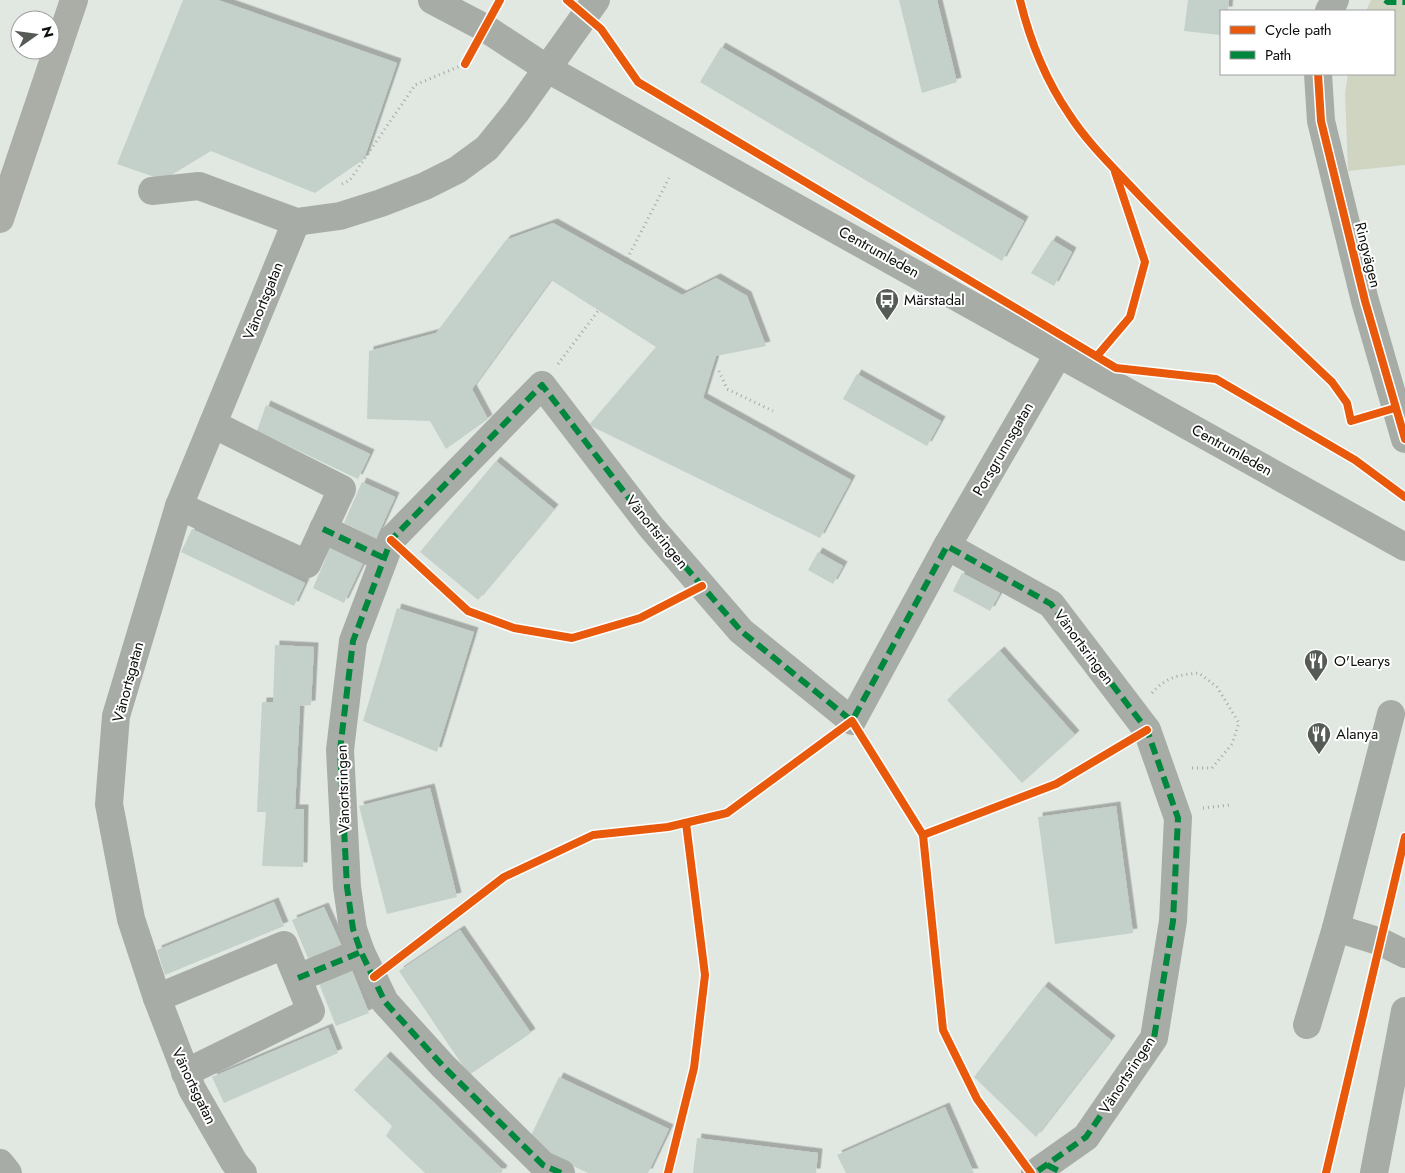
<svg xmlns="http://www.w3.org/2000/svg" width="1405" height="1173" font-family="Jost,sans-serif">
	<defs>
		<filter id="shadow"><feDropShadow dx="4.5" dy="-4.5" stdDeviation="0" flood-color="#0004"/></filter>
	</defs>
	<rect width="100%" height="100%" fill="#e1e8e2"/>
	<path fill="#d0d5c2" d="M1371,0H1405V165L1348,171L1345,93L1348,74H1394V11H1366Z"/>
	<g fill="#c4d0ca" filter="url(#shadow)">
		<path d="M183,0H218L397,63L364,159L315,193L211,151L163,180L117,164Z"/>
		<path d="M899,0H937L957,82L922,93Z"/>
		<path d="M1188,0H1229L1228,11H1221V35L1184,31Z"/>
		<path d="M721,47L1024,221L1002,261L700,82Z"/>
		<path d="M553,223L682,295L716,278L747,296L766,346L716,356L703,398L851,480L820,538L589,425L656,347L551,280L472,389L488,419L446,449L430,421L367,419L369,351L436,333L506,240Z"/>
		<path d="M1052,240L1072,252L1054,286L1031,273Z"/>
		<path d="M857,374L941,421L927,446L843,399Z"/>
		<path d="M266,405L370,454L358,479L257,431Z"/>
		<path d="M496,461L554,509L478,600L420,552Z"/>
		<path d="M362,482L395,497L376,539L344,523Z"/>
		<path d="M192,529L305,583L294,606L181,552Z"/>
		<path d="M331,546L364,561L344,603L313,588Z"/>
		<path d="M818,552L843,566L833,584L808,570Z"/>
		<path d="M962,573L1000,593L990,611L953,591Z"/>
		<path d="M397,608L474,632L437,752L363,721Z"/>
		<path d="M275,645L314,647L311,705L300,706L295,809H304L303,867L262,866L266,812H257L262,702H273Z"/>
		<path d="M1000,651L1075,735L1022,783L947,700Z"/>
		<path d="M430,788L457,897L387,914L359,806Z"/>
		<path d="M1116,806L1133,933L1055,944L1038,817Z"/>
		<path d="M274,902L284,926L165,975L157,950Z"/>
		<path d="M324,907L343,949L310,963L292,920Z"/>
		<path d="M460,930L531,1033L469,1075L399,971Z"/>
		<path d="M351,968L369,1013L336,1026L318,981Z"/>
		<path d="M1044,986L1111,1040L1036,1137L974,1077Z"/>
		<path d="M328,1028L338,1053L224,1103L212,1077Z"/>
		<path d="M386,1056L503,1170L501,1173H425L386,1136L392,1126L354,1090Z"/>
		<path d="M559,1077L669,1129L648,1173H588L527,1144Z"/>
		<path d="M945,1107L974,1173H846L837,1155Z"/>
		<path d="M697,1138L818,1153L816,1173H693Z"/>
	</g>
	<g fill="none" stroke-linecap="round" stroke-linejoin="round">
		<g stroke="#a5a9a5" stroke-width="3" stroke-dasharray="1 4" stroke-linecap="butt">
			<path d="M342,184L350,180L415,85L465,64"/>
			<path d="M625,263L669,178"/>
			<path d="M558,364L598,311"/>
			<path d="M719,371L727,389L773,411"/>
			<path d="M1152,693C1166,677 1178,675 1199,673L1217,687L1239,723L1232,744L1212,768H1191"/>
			<path d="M1203,808L1230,805"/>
		</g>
		<g stroke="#a8aca6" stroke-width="28">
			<path d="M432,0L485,28L546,68L1405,547"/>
			<path d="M1329,11L1335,0"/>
			<path d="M1318,74L1321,121L1365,301L1405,439"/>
			<path d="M152,191L199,186L296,222L340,216L381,203L425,186L457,170L487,148L517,111L596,0"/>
			<path d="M179,506L307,564L342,489L213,424"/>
			<path d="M323,529L384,558"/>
			<path d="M947,546L1051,604L1147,730L1178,818L1173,921L1154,1038L1086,1137L1035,1173"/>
			<path d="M1391,714L1336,928L1381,942L1405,954"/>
			<path d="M298,978L361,952"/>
			<path d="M157,998L284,945L311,1011L185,1073"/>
			<path d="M1307,1025L1336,928"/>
			<path d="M0,1163L8,1173"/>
			<path d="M243,1173L234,1162L192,1089L157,998L131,919L109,804L116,716L179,506L296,222"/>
			<path d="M561,1173L543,1165L443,1066L385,1002L361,952L353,929L347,887L340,750L353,641L391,540L542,385L651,527L741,631L852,721L947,546L1059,353"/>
			<path d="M1374,1173L1405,1011"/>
		</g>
		<path stroke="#aaaea7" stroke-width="28" d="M0,219L74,0"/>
		<g stroke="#00873e" stroke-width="6" stroke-dasharray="12 6" stroke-linecap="butt">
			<path d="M1385,0L1388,2H1405"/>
			<path d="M323,529L384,558"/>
			<path d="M298,978L361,952"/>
			<path d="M1047,1165L1063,1173"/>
			<path d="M561,1173L543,1165L443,1066L385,1002L361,952L353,929L347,887L340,750L353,641L391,540L542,385L651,527L741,631L852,721L947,546L1051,604L1147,730L1178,818L1173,921L1154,1038L1086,1137L1035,1173"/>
		</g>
		<g stroke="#fff" stroke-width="11">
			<g id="cycleway">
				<path d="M567,0L601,29L638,82L1116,368L1216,379L1355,460L1405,497"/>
				<path d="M1020,0C1030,41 1045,79 1069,114C1088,144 1117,171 1141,197C1203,261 1268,321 1332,382L1347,403L1351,421L1395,408"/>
				<path d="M465,64L500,0"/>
				<path d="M1318,74L1321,121L1365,301L1405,439"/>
				<path d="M1097,356L1130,317L1145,262L1115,172"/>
				<path d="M391,540L468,611L514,628L572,638L640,618L702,586"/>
				<path d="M923,835L1056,784L1147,730"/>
				<path d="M374,977L504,877L593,835L668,827L727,813L852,721L923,835L943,1030L977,1099L1031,1173"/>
				<path d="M668,1173L694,1068L705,975L686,823"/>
				<path d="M1326,1173L1405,837"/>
			</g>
		</g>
		<use href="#cycleway" stroke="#e8590c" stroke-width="8"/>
	</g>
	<defs>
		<g id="bus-pin" transform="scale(1.25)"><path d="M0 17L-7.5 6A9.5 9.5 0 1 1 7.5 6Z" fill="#565b56" stroke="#fff"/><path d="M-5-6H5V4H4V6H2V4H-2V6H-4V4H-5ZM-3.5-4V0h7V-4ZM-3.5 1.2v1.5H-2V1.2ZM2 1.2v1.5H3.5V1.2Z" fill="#fff"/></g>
		<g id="restaurant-pin" transform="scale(1.25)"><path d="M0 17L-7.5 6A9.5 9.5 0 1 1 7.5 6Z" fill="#565b56" stroke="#fff"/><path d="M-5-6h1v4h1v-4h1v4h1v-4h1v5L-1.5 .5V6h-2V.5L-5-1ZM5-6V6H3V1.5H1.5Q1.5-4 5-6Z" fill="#fff"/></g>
	</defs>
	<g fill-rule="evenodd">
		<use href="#bus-pin" x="887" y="300"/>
		<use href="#restaurant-pin" x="1316" y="661"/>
		<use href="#restaurant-pin" x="1319" y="734"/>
	</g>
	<g text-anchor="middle" stroke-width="4" stroke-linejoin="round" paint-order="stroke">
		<g font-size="15" fill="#0b0f0b" stroke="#fff">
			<text transform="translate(879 252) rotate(29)" y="5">Centrumleden</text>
			<text transform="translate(1368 255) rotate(76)" y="5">Ringvägen</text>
			<text transform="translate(263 301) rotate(-68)" y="5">Vänortsgatan</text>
			<text transform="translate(1003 449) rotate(-60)" y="5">Porsgrunnsgatan</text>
			<text transform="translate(1232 450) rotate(29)" y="5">Centrumleden</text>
			<text transform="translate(657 532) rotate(51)" y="5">Vänortsringen</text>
			<text transform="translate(1084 647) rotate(53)" y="5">Vänortsringen</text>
			<text transform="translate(128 682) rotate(-75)" y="5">Vänortsgatan</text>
			<text transform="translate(343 789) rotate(-92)" y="5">Vänortsringen</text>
			<text transform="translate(1127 1075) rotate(-57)" y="5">Vänortsringen</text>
			<text transform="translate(194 1086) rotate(64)" y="5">Vänortsgatan</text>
		</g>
		<g font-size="15" fill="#0b0f0b" stroke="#fff" text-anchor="start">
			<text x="904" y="305">Märstadal</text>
			<text x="1334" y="666">O'Learys</text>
			<text x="1336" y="739">Alanya</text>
		</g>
	</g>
	<rect x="1220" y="10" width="175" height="65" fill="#ffffff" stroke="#9d9f9d"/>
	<rect x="1230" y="26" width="25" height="8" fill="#e8590c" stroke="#9d9f9d"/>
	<text x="1265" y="35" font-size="15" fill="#0b0f0b">Cycle path</text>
	<rect x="1230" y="51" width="25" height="8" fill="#00873e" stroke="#9d9f9d"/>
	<text x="1265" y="60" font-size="15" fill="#0b0f0b">Path</text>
	<g transform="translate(35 35) rotate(76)"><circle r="24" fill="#ffffff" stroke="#9d9f9d"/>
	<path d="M0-4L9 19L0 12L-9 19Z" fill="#565b56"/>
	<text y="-8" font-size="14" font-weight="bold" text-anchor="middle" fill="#0b0f0b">N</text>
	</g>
</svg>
